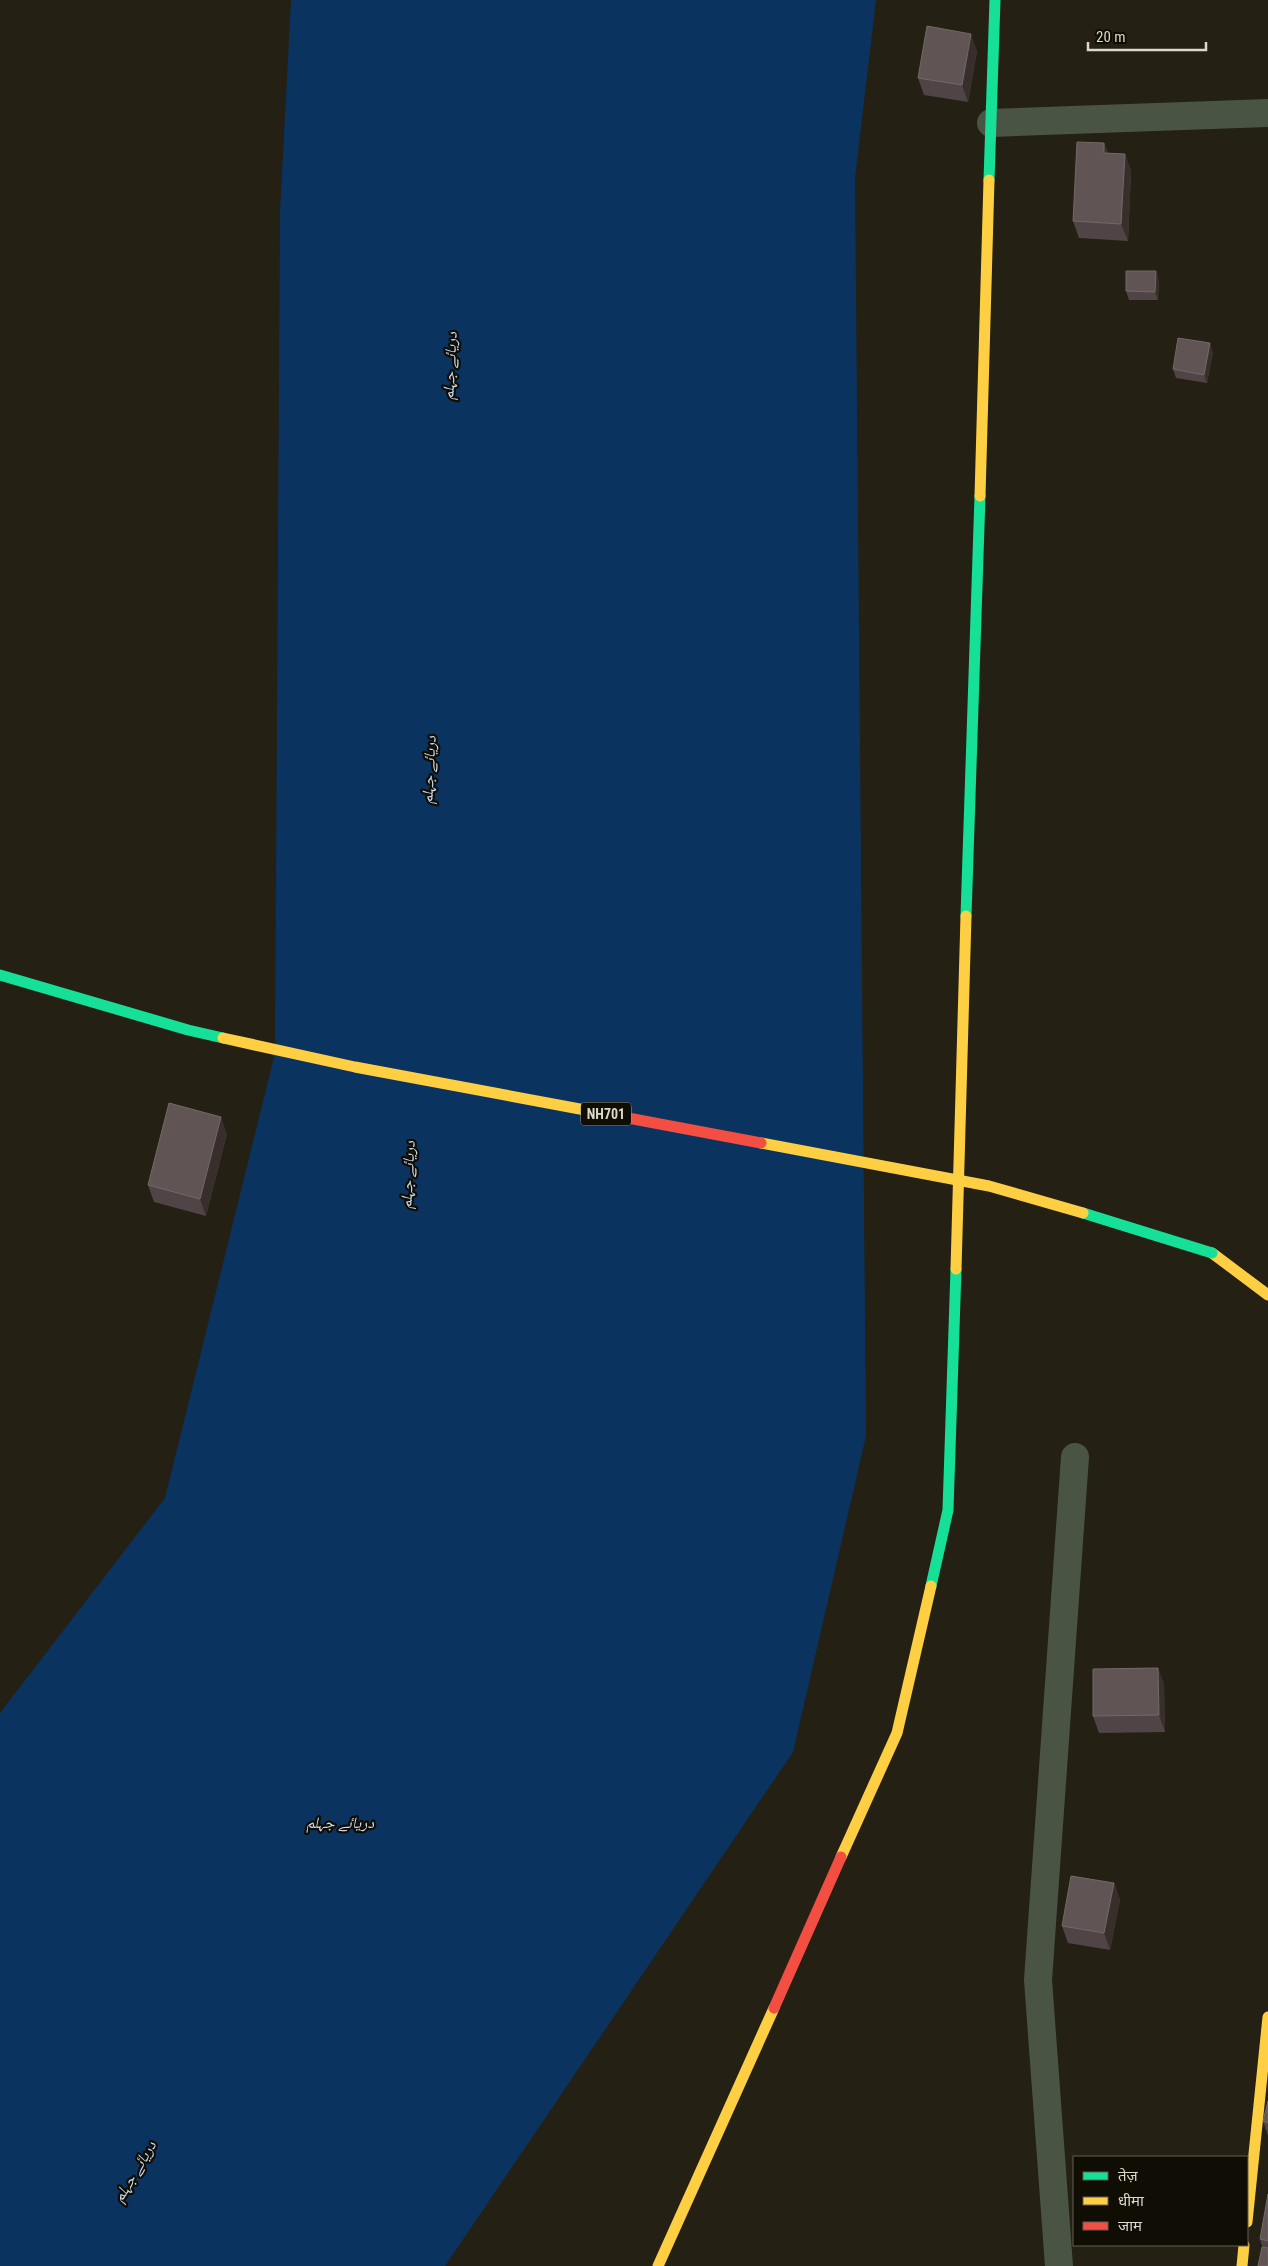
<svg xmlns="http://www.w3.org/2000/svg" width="1268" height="2266" font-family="'Roboto Condensed','Noto Naskh Arabic','Noto Sans Devanagari',sans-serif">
	<rect width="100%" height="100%" fill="#242013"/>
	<path fill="#0b3360" d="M291,0H876L855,178L866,1436L793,1752L445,2266H0V1713L165,1498L275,1053L280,212Z"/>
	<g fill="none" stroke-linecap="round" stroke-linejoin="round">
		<g stroke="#4a5444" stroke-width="28">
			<path d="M991,123L1268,113"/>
			<path d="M1059,2266L1038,1980L1075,1457"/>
		</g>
		<g stroke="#16e098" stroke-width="11">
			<path d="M989,180L995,0"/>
			<path d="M966,916L980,496"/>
			<path d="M931,1586L948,1510L956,1269"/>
		</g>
		<g stroke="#ffcf43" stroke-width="11">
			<path d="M980,496L989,180"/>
			<path d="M1212,1253L1268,1295"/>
			<path d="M956,1269L966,916"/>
			<path d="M841,1857L897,1733L931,1586"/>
			<path d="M1247,2222L1268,2017"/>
			<path d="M658,2266L774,2008"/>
			<path d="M1242,2266L1244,2245"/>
		</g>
		<path stroke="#f24e42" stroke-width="11" d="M774,2008L841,1857"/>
		<g stroke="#16e098" stroke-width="11">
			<path d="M0,975L188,1030L223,1038"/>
			<path d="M1083,1213L1212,1253"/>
		</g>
		<g stroke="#ffcf43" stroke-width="11">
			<path d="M223,1038L355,1067L612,1115"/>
			<path d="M761,1143L989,1186L1083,1213"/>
		</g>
		<path stroke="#f24e42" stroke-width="11" d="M612,1115L761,1143"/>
	</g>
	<g fill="#514447">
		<path d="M977,51L968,102L924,95L918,78Z"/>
		<path d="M1104,143L1108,153L1125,154L1131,171L1128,241L1079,238L1073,221Z"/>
		<path d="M1159,280L1158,300H1129L1126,291Z"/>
		<path d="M1213,352L1207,383L1176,378L1173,369Z"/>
		<path d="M227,1134L206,1216L154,1202L148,1185Z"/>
		<path d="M1158,1668L1164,1685L1165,1732L1099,1733L1093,1716Z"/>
		<path d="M1114,1883L1120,1900L1110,1950L1068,1943L1062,1926Z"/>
		<path d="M1268,2101V2136L1263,2121Z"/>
		<path d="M1268,2194V2266L1260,2239Z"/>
	</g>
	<g fill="#382f2c">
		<path d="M971,34L977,51L968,102L962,85Z"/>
		<path d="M1104,143L1110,160L1104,153Z"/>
		<path d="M1125,154L1131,171L1128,241L1121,224Z"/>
		<path d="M1156,271L1159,280L1158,300L1155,292Z"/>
		<path d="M1210,343L1213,352L1207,383L1204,375Z"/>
		<path d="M221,1117L227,1134L206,1216L200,1199Z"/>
		<path d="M1158,1668L1164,1685L1165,1732L1159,1715Z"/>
		<path d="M1114,1883L1120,1900L1110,1950L1104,1933Z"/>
	</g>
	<g fill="#605455" stroke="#736968">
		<path d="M927,26L971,34L962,85L918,78Z"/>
		<path d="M1077,142L1104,143V153L1125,154L1121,224L1073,221Z"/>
		<path d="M1126,271H1156L1155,292L1126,291Z"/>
		<path d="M1178,338L1210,343L1204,375L1173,369Z"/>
		<path d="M169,1103L221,1117L200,1199L148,1185Z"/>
		<path d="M1158,1668L1159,1715L1093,1716V1669Z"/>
		<path d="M1071,1876L1114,1883L1104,1933L1062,1926Z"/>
		<path d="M1268,2101V2123L1263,2121Z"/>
		<path d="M1268,2194V2241L1260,2239Z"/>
		<path d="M1262,2247L1268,2248V2266H1258Z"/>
	</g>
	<g text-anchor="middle" stroke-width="4.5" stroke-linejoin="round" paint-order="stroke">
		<rect fill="#100d05" stroke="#a09b90" stroke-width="1" x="581" y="1102.5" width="50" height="23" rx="4"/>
		<g font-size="14" font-weight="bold" fill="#ddd8cb">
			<text x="606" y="1119">NH701</text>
		</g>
		<g font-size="16" font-style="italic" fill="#cad9ec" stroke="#100d05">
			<text transform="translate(449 366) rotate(-87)" y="6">دریائے جہلم</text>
			<text transform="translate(428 770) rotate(-87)" y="6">دریائے جہلم</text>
			<text transform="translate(407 1175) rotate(-87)" y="6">دریائے جہلم</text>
			<text x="340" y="1828">دریائے جہلم</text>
			<text transform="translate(134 2171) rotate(-59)" y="6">دریائے جہلم</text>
		</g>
	</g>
	<rect x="1073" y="2156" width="175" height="90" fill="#100d05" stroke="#625e54"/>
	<rect x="1083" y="2172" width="25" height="8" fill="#16e098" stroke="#625e54"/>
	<text x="1118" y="2181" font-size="15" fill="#ddd8cb">तेज़</text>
	<rect x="1083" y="2197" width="25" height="8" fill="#ffcf43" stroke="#625e54"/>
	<text x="1118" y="2206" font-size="15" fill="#ddd8cb">धीमा</text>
	<rect x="1083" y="2222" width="25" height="8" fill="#f24e42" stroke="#625e54"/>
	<text x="1118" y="2231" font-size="15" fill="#ddd8cb">जाम</text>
	<path d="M1088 42v8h118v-8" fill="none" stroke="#ddd8cb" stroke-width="2.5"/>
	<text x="1096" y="42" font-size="15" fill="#ddd8cb" stroke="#100d05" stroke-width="4" paint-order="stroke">20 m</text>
</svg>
